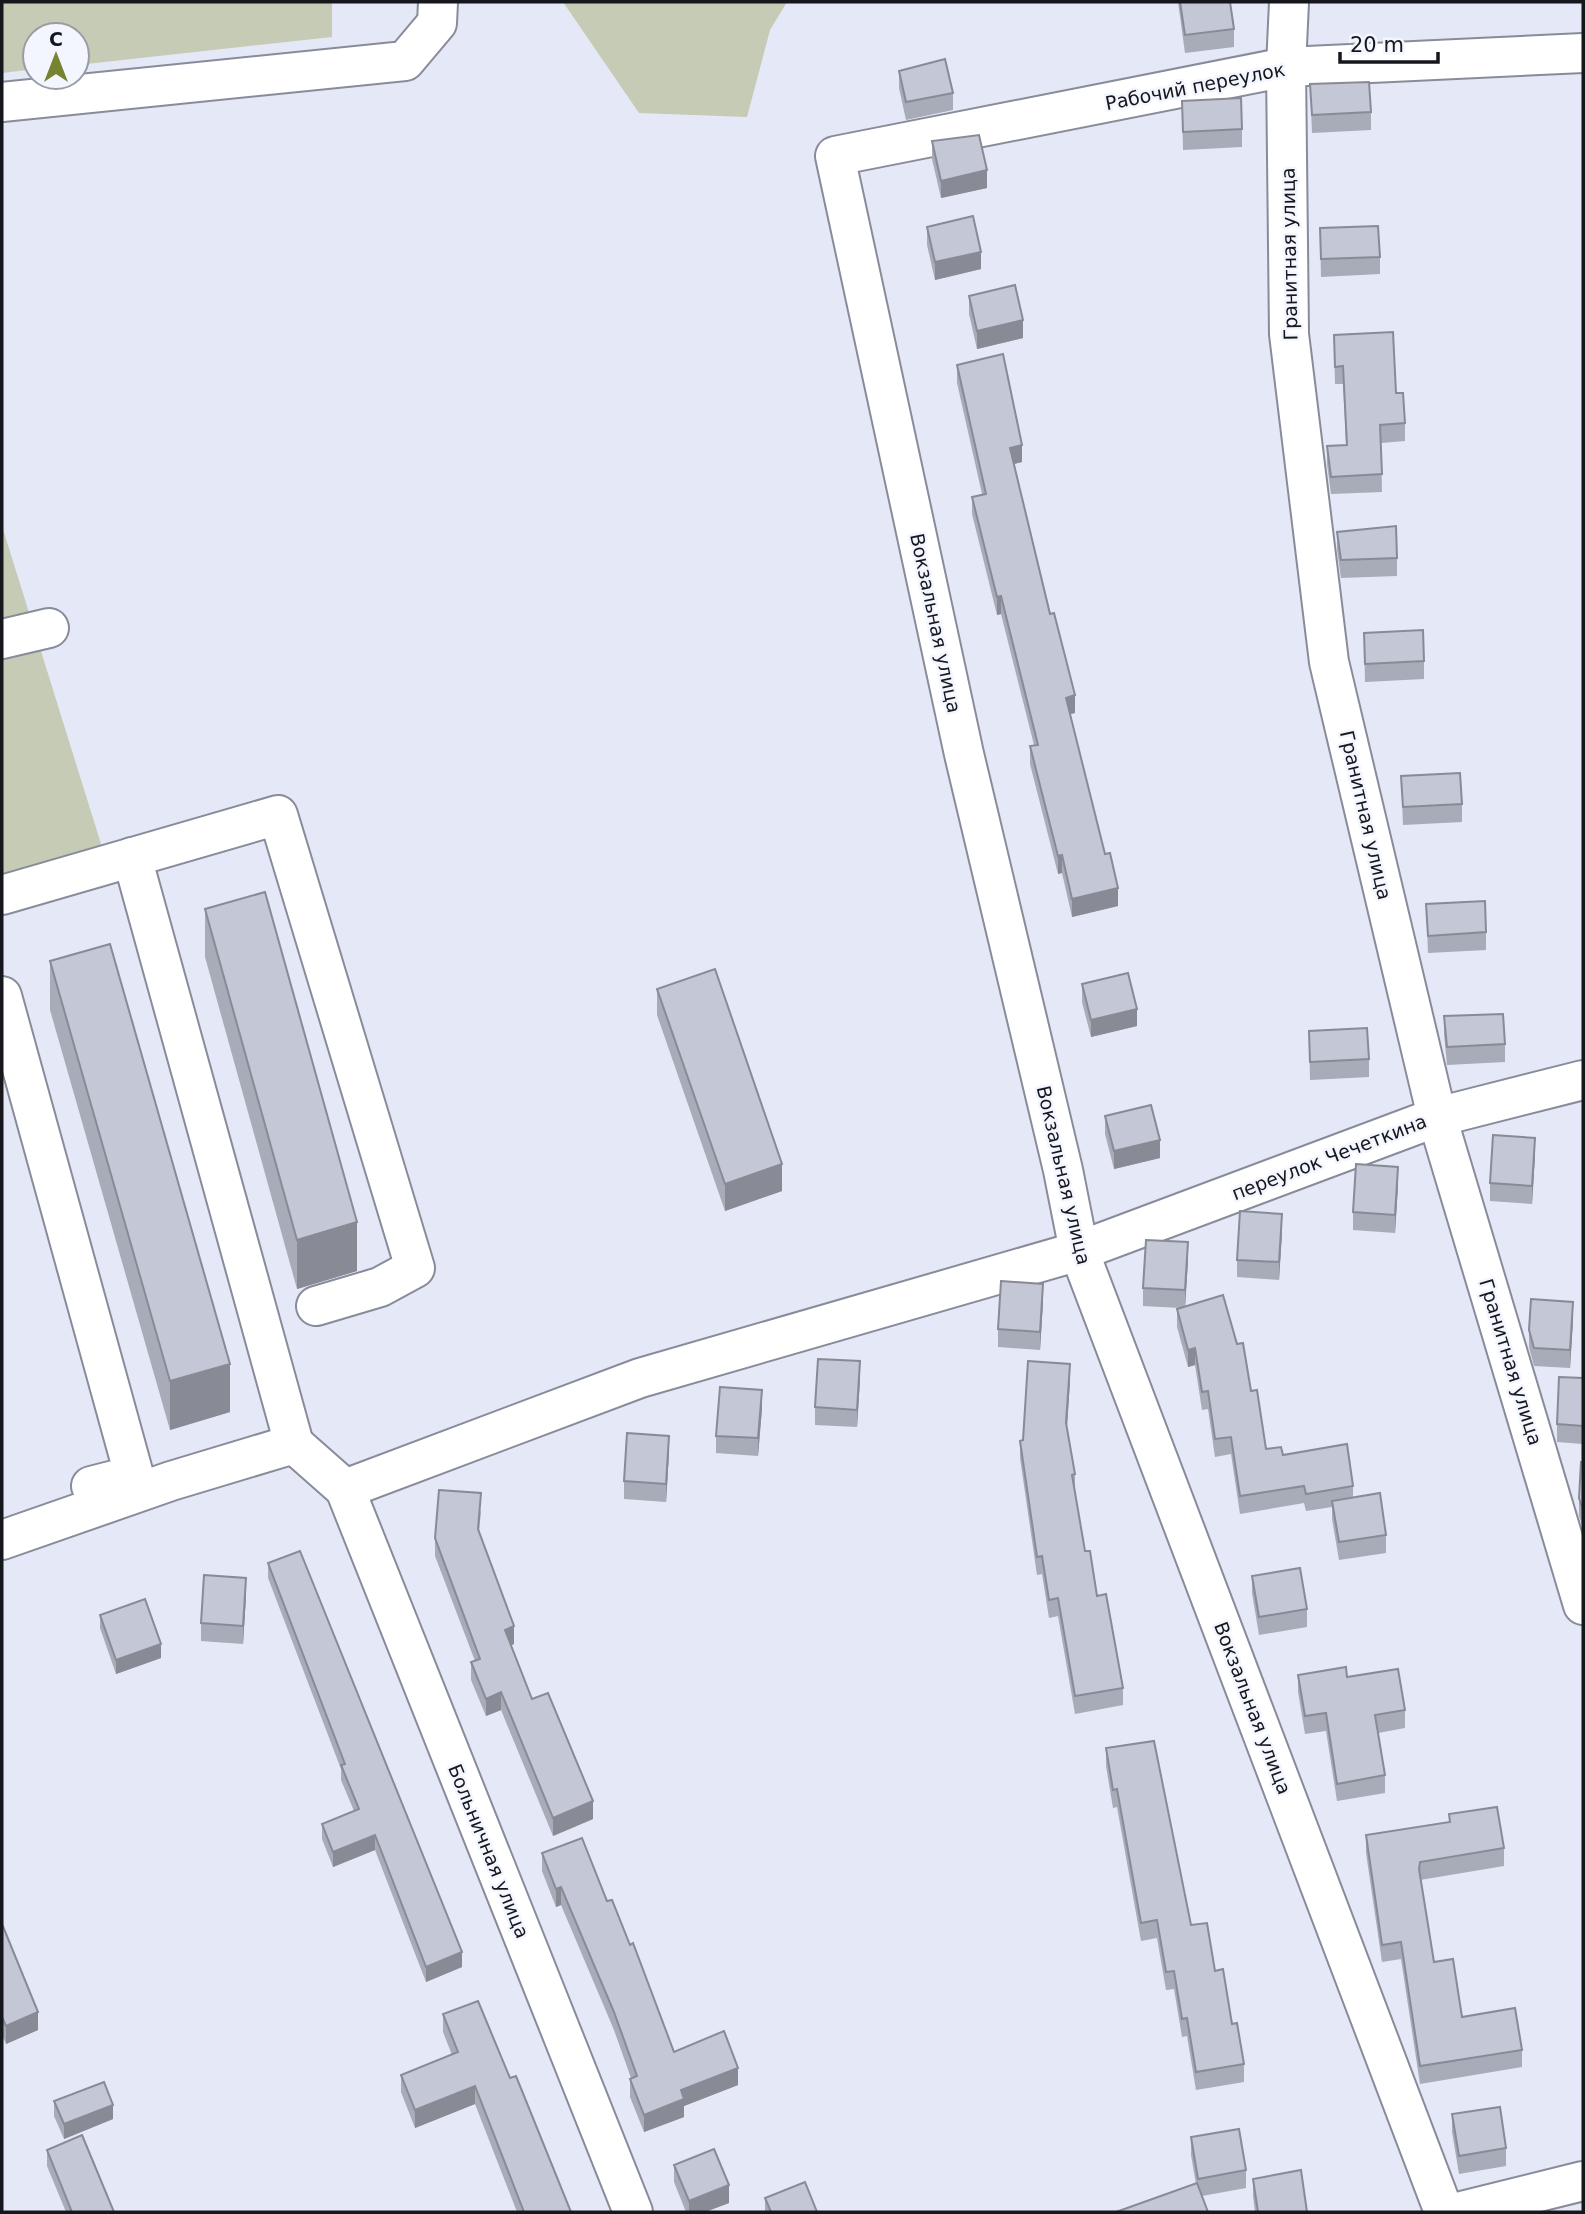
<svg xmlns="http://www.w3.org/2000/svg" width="1585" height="2214" font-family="'DejaVu Sans',sans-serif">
	<rect width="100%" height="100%" fill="#e4e8f7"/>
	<g fill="#c5cbb4">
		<path d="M2,2H332V37L77,65V35H35V69L2,73Z"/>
		<path d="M563,2H787L770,30L747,117L639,113Z"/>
		<path d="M2,526L106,860L2,892Z"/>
	</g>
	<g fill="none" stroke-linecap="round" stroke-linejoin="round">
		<g stroke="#888c9a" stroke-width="42">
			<g id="minor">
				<path d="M1289,2L1286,67L1289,334L1329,662L1437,1117L1583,1605"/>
				<path d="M2,102L405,61L437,23L438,2"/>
				<path d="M2,639L49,628"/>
				<path d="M132,857L294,1444"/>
				<path d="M2,895L278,815L415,1268L380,1287L316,1306"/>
				<path d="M2,996L134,1475L91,1486"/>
				<path d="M345,1489L633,2212"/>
				<path d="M2,1540L171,1481L294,1444L345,1489L640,1378L1079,1251L1437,1117L1583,1080"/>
				<path d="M1444,2212L1079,1251L1063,1170L964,754L835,156L1286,67L1583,53"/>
				<path d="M1458,2212L1583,2181"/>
			</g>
		</g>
		<use href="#minor" stroke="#fff" stroke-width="38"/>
	</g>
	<g fill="#a8abb8">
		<path d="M1178,2H1230L1234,29V47L1185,53Z"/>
		<path d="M899,71L953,93V110L906,120L899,88Z"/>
		<path d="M1310,84L1371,112V130L1312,133Z"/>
		<path d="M1182,101L1242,129V147L1183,150Z"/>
		<path d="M932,141L987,188L941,198L932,159Z"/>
		<path d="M927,227L981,269L935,280L927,245Z"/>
		<path d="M1320,228L1380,257V274L1321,277Z"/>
		<path d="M969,296L1023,338L977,349L969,314Z"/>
		<path d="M1334,335L1396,393L1405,423V441L1381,443L1382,492L1331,494L1327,464V446L1346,445L1343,384H1335Z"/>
		<path d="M957,365L1022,462L1014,464L1075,713L1070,714L1118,906L1072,917L1062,873L1058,874L1030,764V746L1034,745L1001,614L997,615L972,514V497L982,494L957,383Z"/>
		<path d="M1337,532L1397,558V576L1341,578L1337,550Z"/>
		<path d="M1364,633L1424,661V679L1365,682Z"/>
		<path d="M1401,776L1462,804V822L1403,825Z"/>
		<path d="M1426,904L1486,932V950L1428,953Z"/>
		<path d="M205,909L357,1271L297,1289L205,957Z"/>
		<path d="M50,961L230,1412L170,1430L50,1010Z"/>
		<path d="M1082,984L1137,1026L1091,1037L1082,1002Z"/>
		<path d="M657,989L782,1191L725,1211L657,1015Z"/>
		<path d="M1444,1016L1505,1044V1062L1447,1065L1444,1034Z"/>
		<path d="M1309,1031L1369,1059V1077L1310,1080Z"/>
		<path d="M1105,1116L1160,1158L1114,1169L1105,1134Z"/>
		<path d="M1535,1155L1532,1204L1490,1201V1183Z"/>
		<path d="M1398,1185L1395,1233L1353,1230V1212Z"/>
		<path d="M1282,1232L1279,1280L1237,1277V1260Z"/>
		<path d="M1188,1260L1185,1306L1251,1391L1266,1449L1283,1455L1353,1486V1498L1386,1535V1553L1339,1560L1332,1519V1507L1306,1511L1304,1503L1240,1514L1231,1454L1215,1457L1208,1409L1202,1410L1195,1365L1188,1367L1177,1327V1309L1180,1308L1143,1306V1288Z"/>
		<path d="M1043,1302L1040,1350L998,1347V1329Z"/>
		<path d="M1573,1320L1570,1368L1534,1366L1529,1347V1330Z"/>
		<path d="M1583,1378V1444L1557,1442V1424Z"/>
		<path d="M860,1379L857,1427L815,1425V1407Z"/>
		<path d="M1070,1381L1067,1428L1075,1474V1491L1085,1551L1123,1688V1705L1075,1714L1058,1616L1049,1618L1042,1574L1037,1575L1020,1458V1441L1023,1440Z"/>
		<path d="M762,1408L758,1456L716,1453V1436Z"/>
		<path d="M669,1453L666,1502L624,1499V1481Z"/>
		<path d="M1583,1462V1528L1579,1516V1498Z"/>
		<path d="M481,1511L479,1532L514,1644L511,1645L532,1699L593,1819L553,1836L501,1710L486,1716L471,1680V1662L475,1661L435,1556V1538Z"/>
		<path d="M268,1563L462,1967L426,1982L375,1850L333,1867L322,1839V1824L354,1811L341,1780V1769L268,1578Z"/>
		<path d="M1252,1576L1307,1609V1627L1259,1635L1252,1593Z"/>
		<path d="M246,1596L243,1644L201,1641V1623Z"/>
		<path d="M100,1615L161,1658L116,1674L100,1628Z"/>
		<path d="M1298,1675L1347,1677L1405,1710V1728L1378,1733L1385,1775V1793L1337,1801L1326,1731L1305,1734L1298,1692Z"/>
		<path d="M1106,1748L1191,1925L1215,1971L1244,2064V2082L1196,2090L1187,2036L1182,2037L1174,1989L1166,1990L1157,1938L1141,1941L1117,1807L1113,1808L1106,1766Z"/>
		<path d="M1449,1814L1504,1848V1866L1420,1880L1434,1962L1462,2017L1522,2050V2067L1420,2084L1401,1959L1382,1962L1366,1853V1835L1449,1822Z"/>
		<path d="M542,1853L607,1901L674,2052L738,2085L684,2106V2117L644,2132L630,2097V2079L631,2078L614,2030L561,1905L556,1907L542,1871Z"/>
		<path d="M2,1924L38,2030L6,2044L2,2035Z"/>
		<path d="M443,2014L510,2078L571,2212H517L475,2104L415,2128L401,2092V2075L452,2055L443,2032Z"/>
		<path d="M54,2101L113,2119L64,2139L54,2116Z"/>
		<path d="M1452,2114L1506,2148V2166L1459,2174L1452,2132Z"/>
		<path d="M1191,2137L1246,2170V2188L1202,2196L1196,2184L1191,2155Z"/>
		<path d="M47,2150L114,2212H66L47,2166Z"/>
		<path d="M674,2165L729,2203L705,2212H686L674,2182Z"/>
		<path d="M1253,2179L1307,2212H1255L1253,2196Z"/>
		<path d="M765,2198L817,2212H765Z"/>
	</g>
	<g fill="#888b96">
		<path d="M987,170V188L941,198V181Z"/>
		<path d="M981,252V269L935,280V262Z"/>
		<path d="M1023,320V338L977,349V331Z"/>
		<path d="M1022,445V462L1010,465V448Z"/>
		<path d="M1001,596V614L997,615V597Z"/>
		<path d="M1075,695V713L1066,715V698Z"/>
		<path d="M1062,855V873L1058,874V856Z"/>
		<path d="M1118,888V906L1072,917V899Z"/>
		<path d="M1137,1009V1026L1091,1037V1020Z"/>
		<path d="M1535,1138V1155L1532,1204V1186Z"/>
		<path d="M1160,1140V1158L1114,1169V1151Z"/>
		<path d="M782,1164V1191L725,1211V1184Z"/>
		<path d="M1398,1167V1185L1395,1233V1215Z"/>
		<path d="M1282,1214V1232L1279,1280V1262Z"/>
		<path d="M357,1222V1271L297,1289V1240Z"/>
		<path d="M1188,1242V1260L1185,1308V1290Z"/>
		<path d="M1043,1284V1302L1040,1350V1332Z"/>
		<path d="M1573,1302V1320L1570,1368V1350Z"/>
		<path d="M1195,1348V1365L1188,1367V1350Z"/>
		<path d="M860,1361V1379L857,1427V1410Z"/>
		<path d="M230,1364V1412L170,1430V1381Z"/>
		<path d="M1070,1364V1381L1066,1440V1423Z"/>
		<path d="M762,1390V1408L758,1456V1438Z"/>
		<path d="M669,1436V1453L666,1502V1484Z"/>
		<path d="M246,1578V1596L243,1644V1626Z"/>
		<path d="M514,1626V1644L505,1648V1630Z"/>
		<path d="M161,1644V1658L116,1674V1660Z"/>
		<path d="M501,1692V1710L486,1716V1699Z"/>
		<path d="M593,1801V1819L553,1836V1818Z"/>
		<path d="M375,1835V1850L333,1867V1852Z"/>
		<path d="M561,1887V1905L556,1907V1889Z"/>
		<path d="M462,1952V1967L426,1982V1967Z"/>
		<path d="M38,2012V2030L6,2044V2026Z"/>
		<path d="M738,2068V2085L684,2106V2117L644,2132V2115L681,2090Z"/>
		<path d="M475,2086V2104L415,2128V2110Z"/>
		<path d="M113,2105V2119L64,2139V2124Z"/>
		<path d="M729,2185V2203L705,2212H689V2201Z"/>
	</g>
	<g fill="#c3c7d6" stroke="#888b96" stroke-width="2">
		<path d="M1180,2H1230L1234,29L1185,35Z"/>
		<path d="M945,59L953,93L906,102L899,71Z"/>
		<path d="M1369,82L1371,112L1312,115L1310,84Z"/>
		<path d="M1241,98L1242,129L1183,132L1182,101Z"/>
		<path d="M979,135L987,170L941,181L932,141Z"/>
		<path d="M973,216L981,252L935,262L927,227Z"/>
		<path d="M1378,226L1380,257L1321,259L1320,228Z"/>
		<path d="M1015,285L1023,320L977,331L969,296Z"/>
		<path d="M1393,332L1396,393H1403L1405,423L1380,425L1382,474L1331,477L1327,446L1347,445L1343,366L1335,367L1334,335Z"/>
		<path d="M1003,354L1022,445L1010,448L1050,614L1054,613L1075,695L1066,698L1105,854L1110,853L1118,888L1072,899L1062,855L1058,856L1030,746L1038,745L1001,596L997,597L972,497L986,494L957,365Z"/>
		<path d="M1396,526L1397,558L1341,560L1337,532Z"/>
		<path d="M1423,630L1424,661L1365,664L1364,633Z"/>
		<path d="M1460,773L1462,804L1403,807L1401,776Z"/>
		<path d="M265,892L357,1222L297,1240L205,909Z"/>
		<path d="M1485,901L1486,932L1428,936L1426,904Z"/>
		<path d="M110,944L230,1364L170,1381L50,961Z"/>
		<path d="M715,969L782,1164L725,1184L657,989Z"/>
		<path d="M1128,973L1137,1009L1091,1020L1082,984Z"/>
		<path d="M1503,1014L1505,1044L1447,1047L1444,1016Z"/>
		<path d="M1367,1028L1369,1059L1310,1062L1309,1031Z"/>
		<path d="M1151,1105L1160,1140L1114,1151L1105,1116Z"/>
		<path d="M1493,1135L1535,1138L1532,1186L1490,1183Z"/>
		<path d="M1356,1164L1398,1167L1395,1215L1353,1212Z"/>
		<path d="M1240,1211L1282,1214L1279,1262L1237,1260Z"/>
		<path d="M1146,1240L1188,1242L1185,1290L1143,1288Z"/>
		<path d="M1001,1281L1043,1284L1040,1332L998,1329Z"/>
		<path d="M1223,1295L1237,1344L1243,1343L1251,1391L1257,1390L1266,1449L1281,1447L1283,1455L1347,1444L1353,1486L1306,1494L1304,1486L1240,1496L1231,1437L1215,1439L1208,1391L1202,1392L1195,1348L1188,1350L1177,1309Z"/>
		<path d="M1531,1299L1573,1302L1570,1350L1534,1348L1529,1330Z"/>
		<path d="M818,1359L860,1361L857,1410L815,1407Z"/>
		<path d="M1028,1361L1070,1364L1066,1423L1075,1474L1072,1475L1085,1551H1090L1097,1596L1106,1594L1123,1688L1075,1696L1058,1598L1049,1600L1042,1556L1037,1557L1020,1441L1023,1440Z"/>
		<path d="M1559,1377L1583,1378V1426L1557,1424Z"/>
		<path d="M720,1387L762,1390L758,1438L716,1436Z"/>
		<path d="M627,1433L669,1436L666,1484L624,1481Z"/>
		<path d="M1581,1462H1583V1510L1579,1498Z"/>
		<path d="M439,1490L481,1493L478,1529L514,1626L505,1630L532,1699L548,1693L593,1801L553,1818L501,1692L486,1699L471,1662L480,1659L435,1538Z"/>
		<path d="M1380,1493L1386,1535L1339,1542L1332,1501Z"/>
		<path d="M300,1551L462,1952L426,1967L375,1835L333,1852L322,1824L359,1809L341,1765L345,1764L268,1563Z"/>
		<path d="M1300,1568L1307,1609L1259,1617L1252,1576Z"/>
		<path d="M204,1575L246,1578L243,1626L201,1623Z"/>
		<path d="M145,1599L161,1644L116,1660L100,1615Z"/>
		<path d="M1346,1667L1347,1677L1398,1669L1405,1710L1375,1715L1385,1775L1337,1784L1326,1713L1305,1716L1298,1675Z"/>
		<path d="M1154,1741L1191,1925L1207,1923L1215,1971L1223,1969L1232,2024L1237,2023L1244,2064L1196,2072L1187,2018L1182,2019L1174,1971L1166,1972L1157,1920L1141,1923L1117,1789L1113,1790L1106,1748Z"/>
		<path d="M1497,1807L1504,1848L1420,1862L1419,1869L1434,1962L1453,1959L1462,2017L1515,2008L1522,2050L1420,2066L1401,1942L1382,1945L1366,1835L1450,1822L1449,1814Z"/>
		<path d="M582,1838L607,1901L612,1900L630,1945L633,1943L674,2052L724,2031L738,2068L681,2090L684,2099L644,2115L630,2079L637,2076L614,2012L561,1887L556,1889L542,1853Z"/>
		<path d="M2,1924L38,2012L6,2026L2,2017Z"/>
		<path d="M478,2001L510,2078L516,2076L571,2212H524L475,2086L415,2110L401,2075L458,2052L443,2014Z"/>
		<path d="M104,2082L113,2105L64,2124L54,2101Z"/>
		<path d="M1500,2107L1506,2148L1459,2156L1452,2114Z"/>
		<path d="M1239,2129L1246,2170L1198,2179L1191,2137Z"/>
		<path d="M82,2135L114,2212H72L47,2150Z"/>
		<path d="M714,2149L729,2185L689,2201L674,2165Z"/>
		<path d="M1301,2170L1307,2212H1258L1253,2179Z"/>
		<path d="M805,2182L817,2212H771L765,2198Z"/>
		<path d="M1197,2183L1208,2212H1116Z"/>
	</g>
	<g text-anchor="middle" stroke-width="5" stroke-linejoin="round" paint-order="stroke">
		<g font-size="19" fill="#15171c" stroke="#f3f5ff">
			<text transform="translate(1195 86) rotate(-11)" y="7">Рабочий переулок</text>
			<text transform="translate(1289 254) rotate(-91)" y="7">Гранитная улица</text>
			<text transform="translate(936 623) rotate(78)" y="7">Вокзальная улица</text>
			<text transform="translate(1366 815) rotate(77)" y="7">Гранитная улица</text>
			<text transform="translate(1329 1157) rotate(-21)" y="7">переулок Чечеткина</text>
			<text transform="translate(1064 1175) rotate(77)" y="7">Вокзальная улица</text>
			<text transform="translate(1511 1362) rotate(73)" y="7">Гранитная улица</text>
			<text transform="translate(1253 1708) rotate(69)" y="7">Вокзальная улица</text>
			<text transform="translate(489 1851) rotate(68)" y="7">Больничная улица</text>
		</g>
	</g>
	<rect width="1585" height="2214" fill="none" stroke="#15171c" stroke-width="7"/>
	<g transform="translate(56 56)"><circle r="33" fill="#f3f5ff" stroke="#9a9ca4" stroke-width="2"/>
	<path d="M0-5L12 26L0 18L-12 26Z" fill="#778331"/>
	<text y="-10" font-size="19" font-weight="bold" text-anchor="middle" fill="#15171c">С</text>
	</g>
	<path d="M1340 52v10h98v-10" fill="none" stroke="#15171c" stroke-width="3.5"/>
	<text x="1350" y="52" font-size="21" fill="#15171c" stroke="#f3f5ff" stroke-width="5" paint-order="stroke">20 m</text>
</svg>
